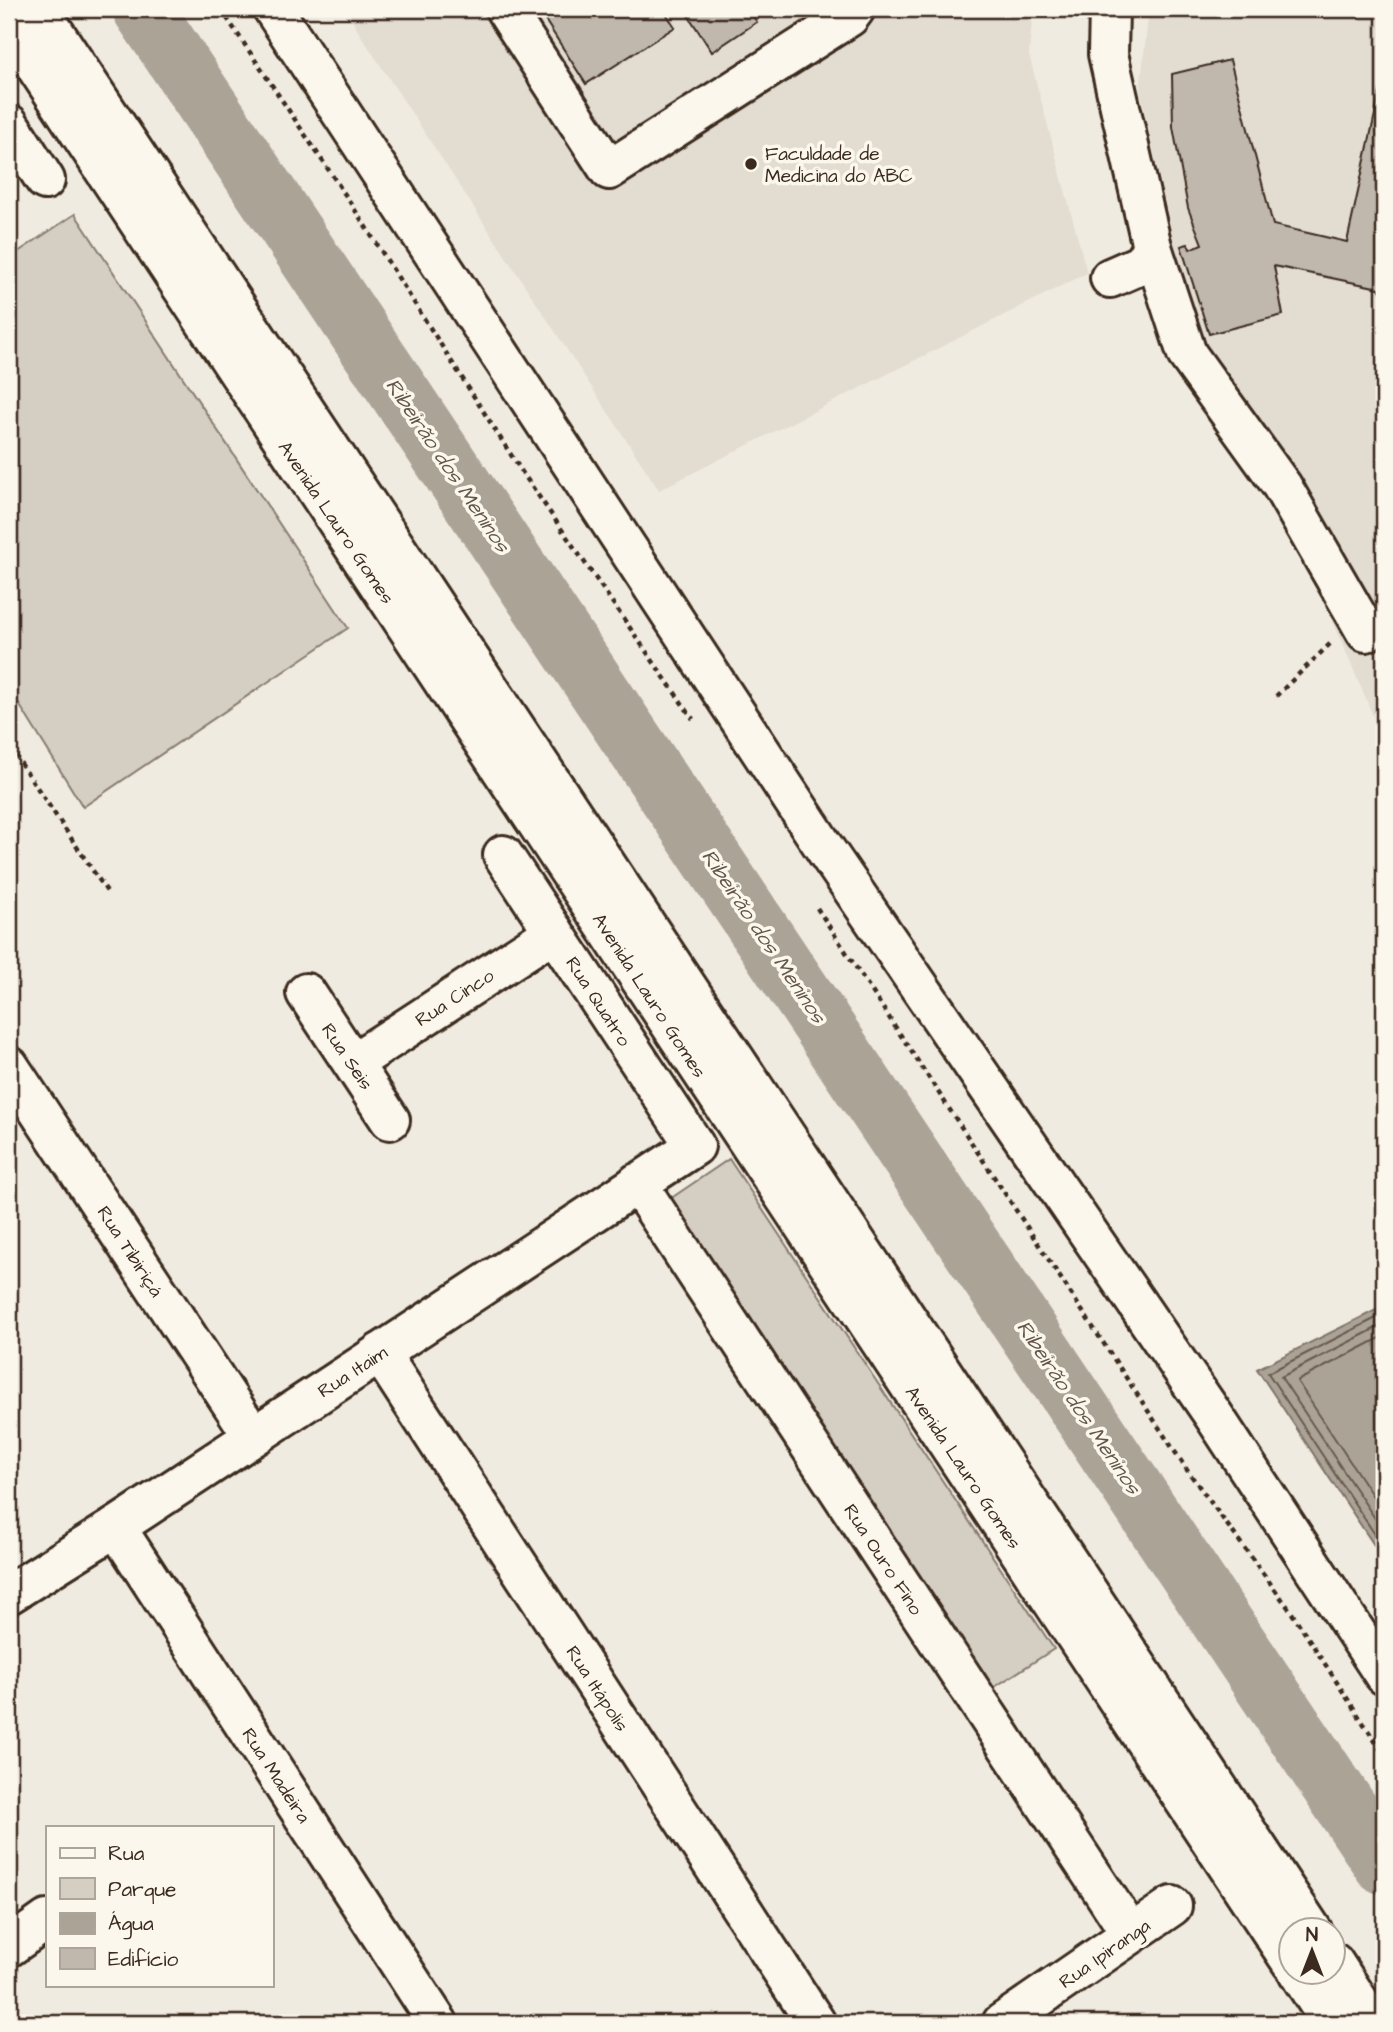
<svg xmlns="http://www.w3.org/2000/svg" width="1393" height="2032" font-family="'Architects Daughter',sans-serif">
	<rect width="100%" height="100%" fill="#f0ebe0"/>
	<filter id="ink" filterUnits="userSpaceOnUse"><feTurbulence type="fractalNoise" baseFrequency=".0143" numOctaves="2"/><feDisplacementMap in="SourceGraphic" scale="14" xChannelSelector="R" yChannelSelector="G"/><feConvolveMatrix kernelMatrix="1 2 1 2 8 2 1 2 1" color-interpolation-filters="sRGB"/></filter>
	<g filter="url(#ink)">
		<g fill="#e2dcd1">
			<path d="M348,9H1033L1029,55L1087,273L659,490L356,28Z"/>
			<path d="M1149,9H1384V742L1299,541L1201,361L1140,90Z"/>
		</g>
		<g fill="#d5cec3" stroke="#887c70" stroke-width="2">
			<path d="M75,214L348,628L83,807L9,688V258Z"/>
			<path d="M729,1159L1054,1649L990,1690L667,1201Z"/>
		</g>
		<path fill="#aca397" stroke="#7f7367" stroke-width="2" d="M1384,1306V1560L1257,1369Z"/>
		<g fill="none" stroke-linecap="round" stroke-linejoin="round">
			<g stroke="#685a4e" stroke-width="2">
				<path d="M1384,1314L1268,1373L1384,1548"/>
				<path d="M1384,1324L1281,1377L1384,1532"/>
				<path d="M1384,1336L1297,1381L1384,1513"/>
			</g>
			<path stroke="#aca397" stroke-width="61" d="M143,9L1384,1864"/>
		</g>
		<g fill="#c0b8ad" stroke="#3b2a1e" stroke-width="2">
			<path d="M538,9H663L675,27L586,84Z"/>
			<path d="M684,9H762L752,15L757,22L712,52Z"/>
			<path d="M762,9H779L767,16Z"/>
			<path d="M1230,60L1273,225L1347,242L1384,73V297L1379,288L1274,266L1283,315L1209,334L1181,246L1188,244L1190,249L1202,244L1188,208L1173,127L1172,74Z"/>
		</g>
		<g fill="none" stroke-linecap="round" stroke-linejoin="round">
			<g stroke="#3b2a1e" stroke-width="44">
				<g id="minor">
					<path d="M505,9L609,170L849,17L855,9"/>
					<path d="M1109,9L1108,54L1152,247L1142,264L1110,278"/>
					<path d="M9,124L45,180"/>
					<path d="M1152,247L1187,354L1282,486L1366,632"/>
					<path d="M306,993L390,1120"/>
					<path d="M353,1063L554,932"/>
					<path d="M9,1066L253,1436"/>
					<path d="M637,1183L1131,1934"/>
					<path d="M380,1353L816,2023"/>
					<path d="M116,1527L438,2023"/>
					<path d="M9,1594L116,1527L695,1146L503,855"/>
					<path d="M9,1947L47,1920"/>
					<path d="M1002,2023L1172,1906"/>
				</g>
			</g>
			<g stroke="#3b2a1e" stroke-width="44">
				<g id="major">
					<path d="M39,9L1312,1930"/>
					<path d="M273,9L827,852L1214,1416L1384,1675"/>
					<path d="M9,26L1292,1963"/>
					<path d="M1334,1963L1373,2023"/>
					<path d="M1298,1972L1331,2023"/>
				</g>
			</g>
			<g stroke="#3b2a1e" stroke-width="4.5" stroke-dasharray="5 5" stroke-linecap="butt">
				<path d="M221,9L348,199L522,472L693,719"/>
				<path d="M1276,696L1331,643"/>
				<path d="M9,746L108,893"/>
				<path d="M817,908L1187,1470L1290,1610L1384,1755"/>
			</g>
			<use href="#minor" stroke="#fbf7ec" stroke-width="38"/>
			<use href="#major" stroke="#fbf7ec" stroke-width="38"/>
		</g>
	</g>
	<circle fill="#3b2a1e" stroke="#fbf7ec" stroke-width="2.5" cx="751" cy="164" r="7"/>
	<g text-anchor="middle" stroke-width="7" stroke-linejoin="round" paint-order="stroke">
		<g font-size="19" fill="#3b2a1e" stroke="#fbf7ec" text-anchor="start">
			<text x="765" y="160">Faculdade de<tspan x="765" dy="22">Medicina do ABC</tspan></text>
		</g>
		<g font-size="19" fill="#3b2a1e" stroke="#fbf7ec">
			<text transform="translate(337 522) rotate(56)" y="7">Avenida Lauro Gomes</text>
			<text transform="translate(650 995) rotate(57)" y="7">Avenida Lauro Gomes</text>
			<text transform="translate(454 997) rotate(-33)" y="7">Rua Cinco</text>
			<text transform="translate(599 1001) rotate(57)" y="7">Rua Quatro</text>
			<text transform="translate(348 1056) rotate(56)" y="7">Rua Seis</text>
			<text transform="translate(131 1251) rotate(57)" y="7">Rua Tibiriçá</text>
			<text transform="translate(352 1371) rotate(-33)" y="7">Rua Itaim</text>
			<text transform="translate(964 1467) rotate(56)" y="7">Avenida Lauro Gomes</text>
			<text transform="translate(884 1559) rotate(57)" y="7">Rua Ouro Fino</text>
			<text transform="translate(598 1688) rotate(57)" y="7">Rua Itápolis</text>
			<text transform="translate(277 1775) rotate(57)" y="7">Rua Madeira</text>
			<text transform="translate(1104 1953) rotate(-35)" y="7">Rua Ipiranga</text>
		</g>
		<g font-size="21" font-style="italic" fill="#635448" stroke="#fbf7ec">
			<text transform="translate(448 465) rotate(56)" y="7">Ribeirão dos Meninos</text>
			<text transform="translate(764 936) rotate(56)" y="7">Ribeirão dos Meninos</text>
			<text transform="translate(1079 1407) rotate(56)" y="7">Ribeirão dos Meninos</text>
		</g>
	</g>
	<rect width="1393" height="2032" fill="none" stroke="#fbf7ec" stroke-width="35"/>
	<rect x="18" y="18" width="1358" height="1997" fill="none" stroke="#3b2a1e" stroke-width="2.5" filter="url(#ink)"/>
	<rect x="46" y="1826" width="228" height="161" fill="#fbf7ec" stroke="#aea59a" stroke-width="2"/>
	<rect x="60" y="1848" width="35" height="10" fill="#fbf7ec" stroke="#aea59a" stroke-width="2"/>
	<text x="108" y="1860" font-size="21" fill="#3b2a1e">Rua</text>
	<rect x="60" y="1878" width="35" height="21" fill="#d5cec3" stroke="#aea59a" stroke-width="2"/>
	<text x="108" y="1896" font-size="21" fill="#3b2a1e">Parque</text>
	<rect x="60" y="1913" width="35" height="21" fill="#aca397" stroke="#aea59a" stroke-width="2"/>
	<text x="108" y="1930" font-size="21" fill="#3b2a1e">Água</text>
	<rect x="60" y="1948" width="35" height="21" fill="#c0b8ad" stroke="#aea59a" stroke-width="2"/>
	<text x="108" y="1966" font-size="21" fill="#3b2a1e">Edifício</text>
	<g transform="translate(1312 1951)"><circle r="33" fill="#fbf7ec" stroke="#aea59a" stroke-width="2"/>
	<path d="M0-5L12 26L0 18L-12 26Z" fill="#3b2a1e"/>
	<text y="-10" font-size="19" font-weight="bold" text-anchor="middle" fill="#3b2a1e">N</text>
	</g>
</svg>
